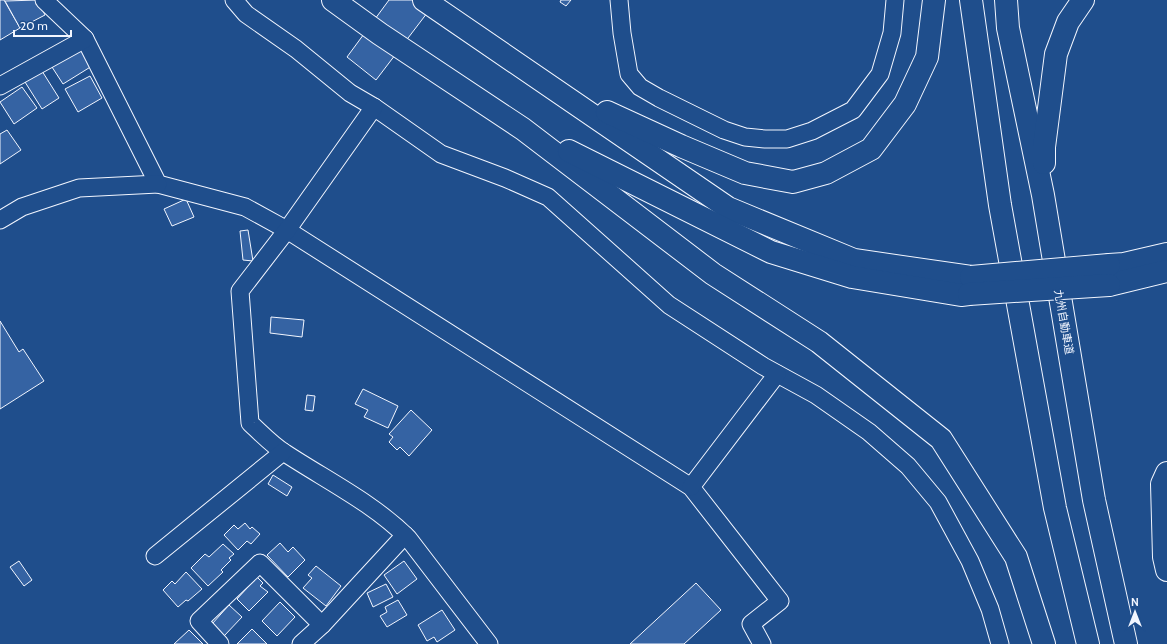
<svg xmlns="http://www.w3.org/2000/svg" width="1167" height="644" font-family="Cabin,'Noto Sans JP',sans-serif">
	<rect width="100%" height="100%" fill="#1f4e8c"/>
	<g fill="#3563a3" stroke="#f2f6ff">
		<path d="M0,0H4L20,28L0,40Z"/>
		<path d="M38,0L45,15L20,28L5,1Z"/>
		<path d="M389,0H437L376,80L347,57Z"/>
		<path d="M561,0H571L566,6L560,2Z"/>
		<path d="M80,48L92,66L63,84L52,67Z"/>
		<path d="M42,71L59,98L42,109L25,82Z"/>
		<path d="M90,76L102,98L78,112L65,89Z"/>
		<path d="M22,87L37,108L14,124L0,102Z"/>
		<path d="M7,130L21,150L0,164V134Z"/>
		<path d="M186,199L194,217L172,226L164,209Z"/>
		<path d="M248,230L253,261L243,260L240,231Z"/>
		<path d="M271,317L304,320L302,337L270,333Z"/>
		<path d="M0,321L19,352L23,349L44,381L0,409Z"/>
		<path d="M363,389L398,406L388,428L364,417L368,410L355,404Z"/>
		<path d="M307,395L315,396L313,411L305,410Z"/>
		<path d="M411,410L432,430L409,456L400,447L397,450L389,442L393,437L389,434Z"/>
		<path d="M273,475L292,487L287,496L268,484Z"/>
		<path d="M245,523L250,529L252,527L260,534L251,544L247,541L238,550L224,535L234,525L238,529Z"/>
		<path d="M280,543L288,552L293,547L305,560L288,577L267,555Z"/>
		<path d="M223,544L234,554L229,558L231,560L221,570L223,572L208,586L191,568L205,554L209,557Z"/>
		<path d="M19,561L32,580L24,586L10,567Z"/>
		<path d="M404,561L417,579L397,594L384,575Z"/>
		<path d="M316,566L341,586L326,606L303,588L312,578L308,575Z"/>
		<path d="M186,572L202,589L188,601L186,600L178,607L163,590L172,581L175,584Z"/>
		<path d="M257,577L263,583L260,586L268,592L249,611L237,599Z"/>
		<path d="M696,583L721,610L684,644H630Z"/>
		<path d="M386,584L393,597L373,607L367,593Z"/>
		<path d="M398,600L407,615L387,627L380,616L387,612L385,607Z"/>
		<path d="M280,602L295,617L277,636L262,621Z"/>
		<path d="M229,605L242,617L224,636L212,624Z"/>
		<path d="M442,610L455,630L437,642L434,637L427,641L418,625Z"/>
		<path d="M252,629L267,644H237Z"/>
		<path d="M189,630L203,644H174Z"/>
	</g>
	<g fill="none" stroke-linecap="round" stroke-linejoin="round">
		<g stroke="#f2f6ff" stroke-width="19">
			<g id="street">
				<path d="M44,0L85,39L158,184L245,207L287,230L691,487L780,601L751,624L762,644"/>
				<path d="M234,0L246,14L296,49L350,93L374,107L441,154L505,178L548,197L669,305L763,366L816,395L869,432L908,466L938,502L970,561L990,609L1000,644"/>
				<path d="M619,0L622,33L629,74L640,87L659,98L724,130L745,137L765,139H787L812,131L853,110L880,74L892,33L895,0"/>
				<path d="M0,86L85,39"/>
				<path d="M374,107L287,230L240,291L250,423C261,433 272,445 285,453C326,480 373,503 408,538L489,644"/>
				<path d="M0,220L22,207L79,188L158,184"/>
				<path d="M691,487L777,374"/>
				<path d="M155,556L283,452"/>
				<path d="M220,644L199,621L260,563L322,625"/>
				<path d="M301,644L322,625L405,535"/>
			</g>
		</g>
		<g stroke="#f2f6ff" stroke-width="24">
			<path id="secondary" d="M1167,473L1162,484L1164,557L1167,570"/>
		</g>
		<g stroke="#f2f6ff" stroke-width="24">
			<g id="highway">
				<path d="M333,0L380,34L523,129L713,274L819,342L941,439L1016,557L1044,644"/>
				<path d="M424,0L728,208L854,260L971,277"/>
				<path d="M971,0L1000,205L1055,508L1088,644"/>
				<path d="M1006,0L1008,28L1043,195L1094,500L1126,644"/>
				<path d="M607,112L681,146L745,173L793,182L826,173L871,149L905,104L927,57L934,0"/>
				<path d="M569,151L771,252L852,277L961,295L969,294"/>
				<path d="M1044,163V147L1056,54L1068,22L1083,0"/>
				<path d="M1109,265L1124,264L1167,254"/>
				<path d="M1109,285L1167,271"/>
			</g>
		</g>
		<use href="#street" stroke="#1f4e8c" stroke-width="17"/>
		<use href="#secondary" stroke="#1f4e8c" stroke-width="22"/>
		<use href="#highway" stroke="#1f4e8c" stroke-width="22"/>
		<g stroke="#f2f6ff" stroke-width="24" stroke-linecap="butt">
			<g id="highway-bridge">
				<path d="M971,277L1109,265"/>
				<path d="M969,294L1109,285"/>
			</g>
		</g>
		<use href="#highway-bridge" stroke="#1f4e8c" stroke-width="22"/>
	</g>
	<g text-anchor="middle" stroke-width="3" stroke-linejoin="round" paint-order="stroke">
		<g font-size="11" fill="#f2f6ff" stroke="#1f4e8c">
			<text transform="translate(1064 322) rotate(80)" y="4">九州自動車道</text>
		</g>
	</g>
	<g transform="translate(1135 612)" stroke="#1f4e8c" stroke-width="3" paint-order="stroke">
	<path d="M0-3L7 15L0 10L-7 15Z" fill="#f2f6ff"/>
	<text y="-6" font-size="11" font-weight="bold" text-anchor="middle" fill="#f2f6ff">N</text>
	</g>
	<path d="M14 30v6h57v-6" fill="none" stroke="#f2f6ff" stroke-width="2"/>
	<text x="20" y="30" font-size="12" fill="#f2f6ff" stroke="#1f4e8c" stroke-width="3" paint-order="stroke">20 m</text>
</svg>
